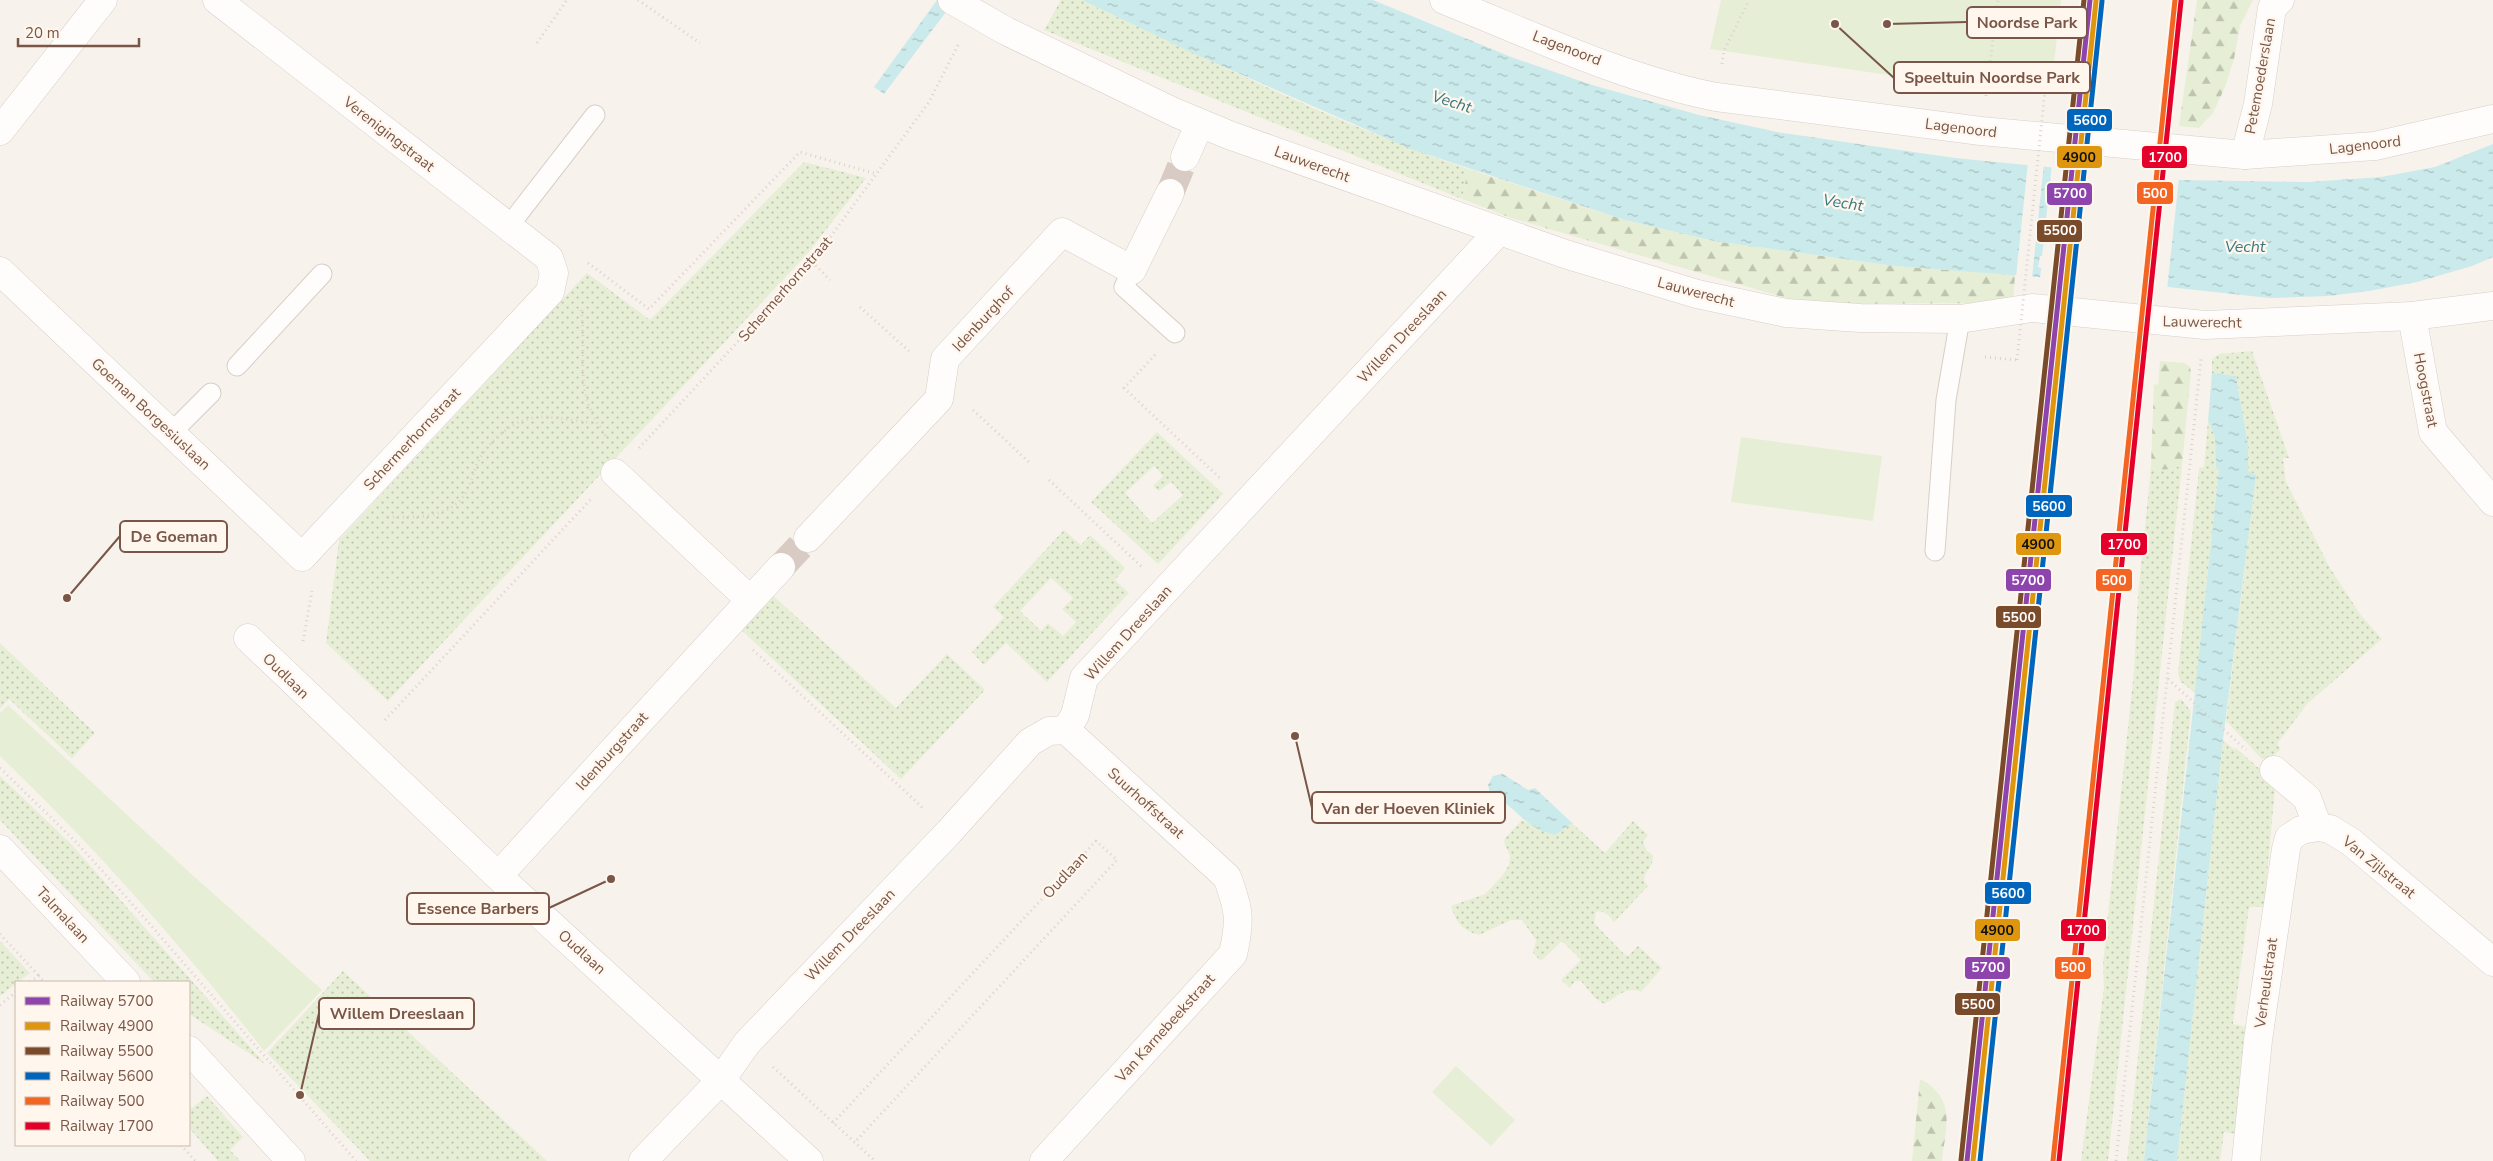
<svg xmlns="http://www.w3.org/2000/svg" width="2493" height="1161" font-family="'Nunito Sans',sans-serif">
	<defs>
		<pattern id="grass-dots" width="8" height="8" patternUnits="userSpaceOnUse" patternTransform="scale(1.25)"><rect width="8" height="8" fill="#e6efd5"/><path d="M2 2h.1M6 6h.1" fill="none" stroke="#bfc4af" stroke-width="1.8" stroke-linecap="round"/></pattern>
		<pattern id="forest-firs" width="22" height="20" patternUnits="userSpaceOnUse" patternTransform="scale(1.25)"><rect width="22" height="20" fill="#e6efd5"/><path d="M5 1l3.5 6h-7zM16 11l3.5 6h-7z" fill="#bfc4af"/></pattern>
		<pattern id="water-ripples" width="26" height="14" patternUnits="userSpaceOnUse" patternTransform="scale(1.25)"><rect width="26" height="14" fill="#cbeaeb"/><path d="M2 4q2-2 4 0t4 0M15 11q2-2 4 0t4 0" fill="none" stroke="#aac0c0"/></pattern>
	</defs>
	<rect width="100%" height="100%" fill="#f8f2ec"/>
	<g fill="url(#grass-dots)" fill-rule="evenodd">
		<path d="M1061,0H1081C1209,59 1335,124 1468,169L1462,199L1044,30Z"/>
		<path d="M804,162L866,178L808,253L388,701L326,643L339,540L587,273L650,320Z"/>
		<path d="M2252,351L2289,458H2283L2286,482L2330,568L2360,614L2382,639L2307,704L2277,744L2281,749L2268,760L2262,759L2226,721L2256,475L2248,471V445L2236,376L2212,373V359L2219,354Z"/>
		<path d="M2208,420L2215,437L2216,468L2219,469L2195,693L2180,681L2178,673L2199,468L2204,467Z"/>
		<path d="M1157,432L1223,494L1158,564L1091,502ZM1154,466L1163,476L1153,486L1159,491L1171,482L1183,495L1152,523L1125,493Z"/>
		<path d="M2182,465L2108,1161H2081L2104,988L2103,964L2107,924L2134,671L2138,595L2151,467C2163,471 2170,470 2182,465Z"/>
		<path d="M1064,530L1081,545L1090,535L1125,568L1115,580L1129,593L1047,682L1006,643L984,665L972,652L1004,617L993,607ZM1051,578L1073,598L1062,609L1076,622L1063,636L1048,623L1041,631L1020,611Z"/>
		<path d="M768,591L896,708L947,654L985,690L901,779L736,625Z"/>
		<path d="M0,643L95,733L72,758L9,699L0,709Z"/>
		<path d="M2181,699L2191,711L2144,1161H2127L2175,702Z"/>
		<path d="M2223,740L2234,749L2236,748L2272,780L2275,788L2264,907H2249L2233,1024L2251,1028L2238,1134L2224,1132L2220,1161H2177Z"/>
		<path d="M0,776L72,845L265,1064L189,1014V982H154L0,820Z"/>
		<path d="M1522,820L1555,835L1572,823L1605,853L1633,821L1648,835L1643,842L1647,851L1653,855C1653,870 1645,869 1644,881L1648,886L1614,922C1608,915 1605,910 1596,912L1594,923L1624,954L1628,956L1638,946L1662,968L1641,992C1626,985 1616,998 1604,1004L1595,998L1581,981H1575L1570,988L1561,980L1581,960L1562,941L1541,961L1533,953L1536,940L1522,920H1511L1479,935C1462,930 1456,923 1451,906L1485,894L1502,876L1509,865L1510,856L1504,842L1505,838Z"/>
		<path d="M0,941L30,973L0,996Z"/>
		<path d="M343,971L547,1161H370L267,1053Z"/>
		<path d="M207,1096L243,1137L230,1150L240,1161H218L189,1128V1105L192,1108Z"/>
	</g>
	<g fill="url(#forest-firs)">
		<path d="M2197,0H2253L2240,26L2234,59L2225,87L2213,113L2199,128L2179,126Z"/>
		<path d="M1468,169L1625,220L1714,241L1895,266L2015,275L2013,303L1807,304L1511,218L1462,199Z"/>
		<path d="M2160,361L2185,363L2190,367L2191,373L2182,465C2170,470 2163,471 2151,467L2154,384L2158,385Z"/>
		<path d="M1920,1079C1957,1099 1946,1125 1942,1161H1912Z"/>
	</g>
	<g fill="#e6efd5">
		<path d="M1721,0H2061L2053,73L1998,67L1916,79L1710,49Z"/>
		<path d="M1741,437L1882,456L1873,521L1731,502Z"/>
		<path d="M8,705L188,871L322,990L264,1051C182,946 96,848 0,756V713Z"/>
		<path d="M1456,1066L1515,1120L1491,1146L1432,1092Z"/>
	</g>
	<g fill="url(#water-ripples)">
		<path d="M937,0H955L884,94L874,87Z"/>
		<path d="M1082,0H1373L1511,57L1592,85L1699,115L1777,132L1955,158L2179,180L2308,182L2381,177L2435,167L2493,144V257L2472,266L2417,282L2369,291L2328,296L2270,298L2168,287L1895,266L1714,241L1625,220L1408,148L1197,55Z"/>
		<path d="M2212,373L2236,376L2248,445V471L2256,475L2223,740L2177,1161H2144L2219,469L2216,468L2215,437L2208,420Z"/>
		<path d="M1503,774L1528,790L1535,788L1572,823L1555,835C1522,827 1517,806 1490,794L1488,785L1493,776Z"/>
	</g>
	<g fill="#f8f2ec">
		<path d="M2028,162L2044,163L2032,278L2016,277Z"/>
		<path d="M2052,164L2179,178L2167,290L2040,279L2041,268L2038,267L2040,256H2042Z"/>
	</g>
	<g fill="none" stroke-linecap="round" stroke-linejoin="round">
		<g stroke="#d8cbc3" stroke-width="28" stroke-dasharray="28 14" stroke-linecap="butt">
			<path d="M1170,193L1185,157"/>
			<path d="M781,567L808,538"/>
		</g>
		<g stroke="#d7cec8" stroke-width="21">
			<g id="service">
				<path d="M508,227L595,115"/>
				<path d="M1132,270L1124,287L1175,333"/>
				<path d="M237,366L322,274"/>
				<path d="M171,433L211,393"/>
				<path d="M1935,551L1946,400L1960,319"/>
			</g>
		</g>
		<g stroke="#d7cec8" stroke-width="29">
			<g id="minor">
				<path d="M952,0L1006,31L1176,113L1229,135L1565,254L1697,294L1786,313L1860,318L1960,319L2032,308L2205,325L2412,316L2493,306"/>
				<path d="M1444,0C1532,35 1624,79 1716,97L1981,131L2245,155L2375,146L2493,119"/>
				<path d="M0,131L103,0"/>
				<path d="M2245,155L2258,104L2272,8L2280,0"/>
				<path d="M1185,157L1200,123"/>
				<path d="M0,271L302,557L550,292L554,273L549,258L217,0"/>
				<path d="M2412,316L2433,432L2493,502"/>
				<path d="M615,473L750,600"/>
				<path d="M808,538L939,399L945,359L1062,232L1132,270L1170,193"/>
				<path d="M248,638L498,876L809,1161"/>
				<path d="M2274,770L2307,798L2318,827"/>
				<path d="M498,876L781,567"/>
				<path d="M643,1161L721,1080L747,1043L949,832L1030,742L1049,731L1066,730L1075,715L1084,678L1499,231"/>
				<path d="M1044,1161L1233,954C1241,920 1239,909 1227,877L1066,730"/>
				<path d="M2246,1161L2258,1040L2286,849L2289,838L2301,830L2318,827L2330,829L2351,842L2493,962"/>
			</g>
		</g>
		<g stroke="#d8cec8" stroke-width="29">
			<g id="secondary">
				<path d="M0,849L126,982"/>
				<path d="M189,1050L291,1161"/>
			</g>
		</g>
		<g stroke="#dcd1cd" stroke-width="3" stroke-dasharray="1 4" stroke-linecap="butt">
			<path d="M638,0L700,43"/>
			<path d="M537,43L567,0"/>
			<path d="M1722,64L1724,51L1749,0"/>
			<path d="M1989,75L2046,81"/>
			<path d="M1986,96L1998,0"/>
			<path d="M812,262L830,280"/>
			<path d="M588,263L649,309L800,152L877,174"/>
			<path d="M860,307L911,353"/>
			<path d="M581,310C588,365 571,390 608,439"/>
			<path d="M1155,355L1124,388L1221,479"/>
			<path d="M1985,357L2017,360"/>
			<path d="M973,410L1031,464"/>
			<path d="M639,448L812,262L929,102L958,45"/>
			<path d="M1049,480L1142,567"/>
			<path d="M388,517C412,517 435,519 455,505C470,495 472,472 480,458C493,437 517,417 542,417C560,417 579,422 596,423"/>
			<path d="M303,641L312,591"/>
			<path d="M753,650L924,809"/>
			<path d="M2168,679L2246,750"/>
			<path d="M385,720L592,498"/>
			<path d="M0,768L74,840L127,898L356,1161"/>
			<path d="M0,934L39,976"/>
			<path d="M30,982L39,976L44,982"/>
			<path d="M0,1005L16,992"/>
			<path d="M773,1067L875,1161"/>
			<path d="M833,1123L1096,841L1117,860L854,1143"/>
			<path d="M181,1145L195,1161"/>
			<path d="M2116,1161L2201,359"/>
		</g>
		<use href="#service" stroke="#fefdfc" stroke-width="19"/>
		<use href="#minor" stroke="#fefdfc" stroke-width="28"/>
		<use href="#secondary" stroke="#fefdfc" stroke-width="28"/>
		<path stroke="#dcd1cd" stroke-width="3" stroke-dasharray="1 4" stroke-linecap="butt" d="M2017,360L2046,81"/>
		<g stroke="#fff7ee" stroke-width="9">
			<path id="rail-1" d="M1967,1161L2090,0"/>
		</g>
		<g stroke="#fff7ee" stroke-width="9">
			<path id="rail-2" d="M1973,1161L2096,1"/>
		</g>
		<g stroke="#fff7ee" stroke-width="9">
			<path id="rail-3" d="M1961,1160L2084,0"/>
		</g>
		<g stroke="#fff7ee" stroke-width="9">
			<path id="rail-4" d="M1980,1161L2102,1"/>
		</g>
		<g stroke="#fff7ee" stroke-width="9">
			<path id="rail-5" d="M2053,1161L2175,0"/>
		</g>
		<g stroke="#fff7ee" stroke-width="9">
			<path id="rail-6" d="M2059,1161L2181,1"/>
		</g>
		<use href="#rail-1" stroke="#8e44ad" stroke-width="5"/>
		<use href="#rail-2" stroke="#de960e" stroke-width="5"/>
		<use href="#rail-3" stroke="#7a4b2a" stroke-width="5"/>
		<use href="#rail-4" stroke="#0065bd" stroke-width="5"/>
		<use href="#rail-5" stroke="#f26522" stroke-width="5"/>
		<use href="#rail-6" stroke="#e4002b" stroke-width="5"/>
	</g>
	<g text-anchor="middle" stroke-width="4.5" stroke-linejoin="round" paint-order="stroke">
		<g font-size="15" fill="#7a5648" stroke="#fff7ee">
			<text transform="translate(1567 48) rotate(21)" y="5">Lagenoord</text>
			<text transform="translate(2260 76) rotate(-80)" y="5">Petemoederslaan</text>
			<text transform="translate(1961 128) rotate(7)" y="5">Lagenoord</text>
			<text transform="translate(389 134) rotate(38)" y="5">Verenigingstraat</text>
			<text transform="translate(2365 145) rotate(-7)" y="5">Lagenoord</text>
			<text transform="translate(1312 164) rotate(20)" y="5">Lauwerecht</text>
			<text transform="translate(785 289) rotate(-49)" y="5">Schermerhornstraat</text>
			<text transform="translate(1696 292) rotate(15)" y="5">Lauwerecht</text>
			<text transform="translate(983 319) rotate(-47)" y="5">Idenburghof</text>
			<text transform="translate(2202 322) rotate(1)" y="5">Lauwerecht</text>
			<text transform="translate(1402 336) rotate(-47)" y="5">Willem Dreeslaan</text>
			<text transform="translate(2426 390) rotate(79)" y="5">Hoogstraat</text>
			<text transform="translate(151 414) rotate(43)" y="5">Goeman Borgesiuslaan</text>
			<text transform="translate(412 439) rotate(-47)" y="5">Schermerhornstraat</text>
			<text transform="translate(1128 633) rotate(-48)" y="5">Willem Dreeslaan</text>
			<text transform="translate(286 676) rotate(44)" y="5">Oudlaan</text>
			<text transform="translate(612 751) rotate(-48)" y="5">Idenburgstraat</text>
			<text transform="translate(1146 803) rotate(42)" y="5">Suurhoffstraat</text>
			<text transform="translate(2379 867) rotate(39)" y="5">Van Zijlstraat</text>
			<text transform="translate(1065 875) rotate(-47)" y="5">Oudlaan</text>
			<text transform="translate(63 915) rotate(47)" y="5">Talmalaan</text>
			<text transform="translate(850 935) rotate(-46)" y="5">Willem Dreeslaan</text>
			<text transform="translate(582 952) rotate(42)" y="5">Oudlaan</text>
			<text transform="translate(2266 983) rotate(-82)" y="5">Verheulstraat</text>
			<text transform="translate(1165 1028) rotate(-48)" y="5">Van Karnebeekstraat</text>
		</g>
		<g font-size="16" font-style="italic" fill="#3a7980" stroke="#fff7ee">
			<text transform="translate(1452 101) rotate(18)" y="6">Vecht</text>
			<text transform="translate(1843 202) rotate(9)" y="6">Vecht</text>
			<text x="2245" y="252">Vecht</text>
		</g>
	</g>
	<path fill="none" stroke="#7a5648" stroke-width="2" d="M1887 24L1967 22M1835 24L1894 78M67 598L120 536M1295 736L1312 808M611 879L549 908M300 1095L319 1013"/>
	<g fill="#7a5648" stroke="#fff7ee" stroke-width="2">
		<circle cx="1887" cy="24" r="5"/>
		<circle cx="1835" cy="24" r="5"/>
		<circle cx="67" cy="598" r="5"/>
		<circle cx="1295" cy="736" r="5"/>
		<circle cx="611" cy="879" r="5"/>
		<circle cx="300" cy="1095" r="5"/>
	</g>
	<g fill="#fff7ee" stroke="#7a5648" stroke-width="2">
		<rect x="1967" y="7" width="120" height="31" rx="5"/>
		<rect x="1894" y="62" width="196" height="31" rx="5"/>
		<rect x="120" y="521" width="107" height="31" rx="5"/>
		<rect x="1312" y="792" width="193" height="31" rx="5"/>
		<rect x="407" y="893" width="142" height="31" rx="5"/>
		<rect x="319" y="998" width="155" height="31" rx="5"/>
	</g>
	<g font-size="16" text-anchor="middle" font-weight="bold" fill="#7a5648">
		<text x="2027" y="28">Noordse Park</text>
		<text x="1992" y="83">Speeltuin Noordse Park</text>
		<text x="174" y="542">De Goeman</text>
		<text x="1408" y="814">Van der Hoeven Kliniek</text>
		<text x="478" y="914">Essence Barbers</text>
		<text x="397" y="1019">Willem Dreeslaan</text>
	</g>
	<g stroke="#fff7ee" stroke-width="2">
		<rect x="2066" y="108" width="47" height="24" rx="5" fill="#0065bd"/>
		<rect x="2141" y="145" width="47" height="24" rx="5" fill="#e4002b"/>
		<rect x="2056" y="145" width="47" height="24" rx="5" fill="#de960e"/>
		<rect x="2136" y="181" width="38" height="24" rx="5" fill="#f26522"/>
		<rect x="2046" y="182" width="47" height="24" rx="5" fill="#8e44ad"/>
		<rect x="2036" y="219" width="47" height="24" rx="5" fill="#7a4b2a"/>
		<rect x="2025" y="494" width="48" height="24" rx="5" fill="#0065bd"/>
		<rect x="2100" y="532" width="48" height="24" rx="5" fill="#e4002b"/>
		<rect x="2015" y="532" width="47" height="24" rx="5" fill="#de960e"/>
		<rect x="2005" y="568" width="47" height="24" rx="5" fill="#8e44ad"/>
		<rect x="2095" y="568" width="38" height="24" rx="5" fill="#f26522"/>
		<rect x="1995" y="605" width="47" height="24" rx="5" fill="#7a4b2a"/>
		<rect x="1984" y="881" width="48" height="24" rx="5" fill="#0065bd"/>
		<rect x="2060" y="918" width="47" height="24" rx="5" fill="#e4002b"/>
		<rect x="1974" y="918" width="47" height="24" rx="5" fill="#de960e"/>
		<rect x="1964" y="956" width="47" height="24" rx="5" fill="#8e44ad"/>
		<rect x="2054" y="956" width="38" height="24" rx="5" fill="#f26522"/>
		<rect x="1954" y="992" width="47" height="24" rx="5" fill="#7a4b2a"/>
	</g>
	<g font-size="14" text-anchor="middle" font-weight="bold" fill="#fff">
		<text x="2090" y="125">5600</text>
		<text x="2165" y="162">1700</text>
		<text x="2155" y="198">500</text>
		<text x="2070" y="198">5700</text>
		<text x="2060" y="235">5500</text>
		<text x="2049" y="511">5600</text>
		<text x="2124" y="549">1700</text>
		<text x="2028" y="585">5700</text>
		<text x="2114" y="585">500</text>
		<text x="2019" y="622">5500</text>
		<text x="2008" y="898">5600</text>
		<text x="2083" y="935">1700</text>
		<text x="1988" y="972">5700</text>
		<text x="2073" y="972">500</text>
		<text x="1978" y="1009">5500</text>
	</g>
	<g font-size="14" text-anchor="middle" font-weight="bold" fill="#111">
		<text x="2079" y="162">4900</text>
		<text x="2038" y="549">4900</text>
		<text x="1997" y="935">4900</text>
	</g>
	<rect x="15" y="981" width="175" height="165" fill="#fff7ee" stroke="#cab7ac"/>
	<rect x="25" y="997" width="25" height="8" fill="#8e44ad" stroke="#cab7ac"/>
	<text x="60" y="1006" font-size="15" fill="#7a5648">Railway 5700</text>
	<rect x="25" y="1022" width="25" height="8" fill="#de960e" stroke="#cab7ac"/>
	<text x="60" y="1031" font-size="15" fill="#7a5648">Railway 4900</text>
	<rect x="25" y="1047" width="25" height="8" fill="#7a4b2a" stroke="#cab7ac"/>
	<text x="60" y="1056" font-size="15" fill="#7a5648">Railway 5500</text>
	<rect x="25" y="1072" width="25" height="8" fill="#0065bd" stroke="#cab7ac"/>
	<text x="60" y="1081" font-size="15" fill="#7a5648">Railway 5600</text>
	<rect x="25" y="1097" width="25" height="8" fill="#f26522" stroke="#cab7ac"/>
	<text x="60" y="1106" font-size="15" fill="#7a5648">Railway 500</text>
	<rect x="25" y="1122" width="25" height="8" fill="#e4002b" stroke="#cab7ac"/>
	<text x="60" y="1131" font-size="15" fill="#7a5648">Railway 1700</text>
	<path d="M18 38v8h121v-8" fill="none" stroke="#7a5648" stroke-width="2.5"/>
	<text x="25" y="38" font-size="15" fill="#7a5648" stroke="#fff7ee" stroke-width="4" paint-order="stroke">20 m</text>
</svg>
